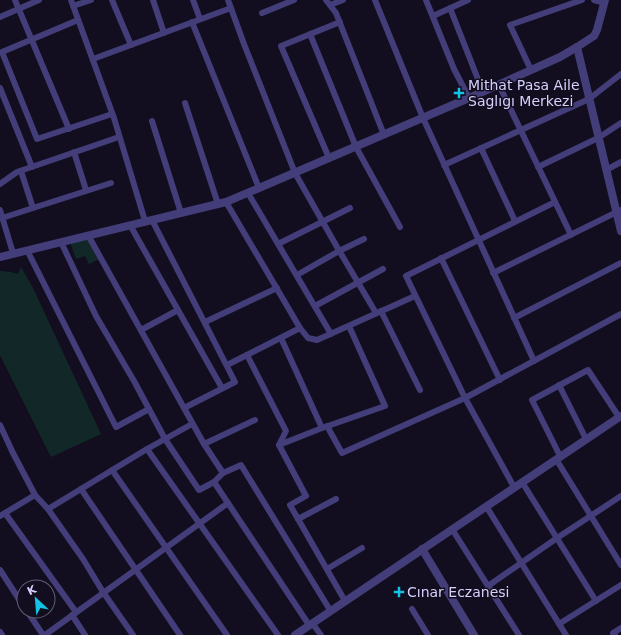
<svg xmlns="http://www.w3.org/2000/svg" width="621" height="635" font-family="'DejaVu Sans',sans-serif">
	<rect width="100%" height="100%" fill="#120e1f"/>
	<g fill="#122828">
		<path d="M90,238L101,258L89,264L85,256L76,259L70,242Z"/>
		<path d="M21,267L32,286L101,434L51,457L0,355V271L11,272L18,274Z"/>
	</g>
	<g fill="none" stroke-linecap="round" stroke-linejoin="round">
		<g stroke="#433d79" stroke-width="6">
			<path d="M15,0L69,129"/>
			<path d="M71,0L114,118L145,221"/>
			<path d="M112,0L131,45"/>
			<path d="M153,0L164,33"/>
			<path d="M193,0L200,19"/>
			<path d="M228,0L244,44L295,173L337,247L376,313"/>
			<path d="M326,0L336,13L384,135"/>
			<path d="M375,0L423,118L534,361"/>
			<path d="M426,0L454,69L469,98"/>
			<path d="M594,0L605,3"/>
			<path d="M330,5L343,0"/>
			<path d="M73,6L91,0"/>
			<path d="M450,8L483,92"/>
			<path d="M262,13L294,0"/>
			<path d="M433,16L468,0"/>
			<path d="M0,17L39,0"/>
			<path d="M78,20L2,52L37,139L112,114"/>
			<path d="M192,22L259,188"/>
			<path d="M310,34L356,147L400,227"/>
			<path d="M93,59L231,8"/>
			<path d="M531,70L510,25L582,0"/>
			<path d="M499,85L571,235"/>
			<path d="M0,88L32,167"/>
			<path d="M185,103L218,204"/>
			<path d="M152,121L181,213"/>
			<path d="M481,148L515,221"/>
			<path d="M74,152L86,190"/>
			<path d="M329,158L281,46L340,22"/>
			<path d="M444,165L589,99L621,74"/>
			<path d="M538,167L598,138L621,123"/>
			<path d="M606,170L621,162"/>
			<path d="M21,171L33,208L111,183"/>
			<path d="M0,184L17,172L119,137"/>
			<path d="M248,193L331,334"/>
			<path d="M226,202L300,328"/>
			<path d="M0,210L13,253"/>
			<path d="M2,218L33,208"/>
			<path d="M152,220L235,382L184,408"/>
			<path d="M130,225L222,388"/>
			<path d="M88,235L204,444L223,473"/>
			<path d="M61,242L96,316L134,381L165,439L199,490L214,482L223,473L241,465L330,610"/>
			<path d="M278,244L350,208"/>
			<path d="M27,250L116,427L149,409"/>
			<path d="M441,258L500,380"/>
			<path d="M493,273L621,210"/>
			<path d="M297,275L339,251L364,239"/>
			<path d="M315,306L383,269"/>
			<path d="M381,311L420,390"/>
			<path d="M514,318L621,263"/>
			<path d="M205,322L277,288"/>
			<path d="M141,330L178,310"/>
			<path d="M281,338L322,428"/>
			<path d="M247,355L286,431L279,445L306,496L290,505L345,601"/>
			<path d="M227,365L300,328L308,338L317,340L415,296"/>
			<path d="M559,385L586,439"/>
			<path d="M0,425L13,453L35,495L48,509L83,559L103,592L133,635"/>
			<path d="M327,426L342,453L465,398L406,276L555,202"/>
			<path d="M204,444L255,420"/>
			<path d="M279,445L322,428L385,406L349,326"/>
			<path d="M147,449L278,635"/>
			<path d="M560,456L532,400L588,370L619,417"/>
			<path d="M556,459L621,565"/>
			<path d="M112,470L227,635"/>
			<path d="M214,482L309,625"/>
			<path d="M522,482L596,601"/>
			<path d="M514,487L465,398L621,314"/>
			<path d="M81,489L180,635"/>
			<path d="M486,506L566,635"/>
			<path d="M48,509L147,449L192,424"/>
			<path d="M5,513L76,612"/>
			<path d="M0,516L35,495"/>
			<path d="M298,519L336,499"/>
			<path d="M452,529L519,635"/>
			<path d="M327,569L362,548"/>
			<path d="M0,570L24,607"/>
			<path d="M488,586L557,538L621,496"/>
			<path d="M412,609L428,635"/>
			<path d="M27,611L43,635"/>
			<path d="M72,615L85,635"/>
			<path d="M312,623L321,635"/>
			<path d="M559,624L621,585"/>
			<path d="M0,632L2,635"/>
			<path d="M45,635L228,503"/>
			<path d="M615,635L613,633L621,628"/>
		</g>
		<g stroke="#433d79" stroke-width="8">
			<path d="M577,47L621,231"/>
			<path d="M0,257L226,202L259,188L469,98L560,57L577,47L594,36L597,30L605,0"/>
			<path d="M422,549L474,635"/>
			<path d="M295,635L621,416"/>
		</g>
	</g>
	<g fill="#14c3e3" stroke="#120e1f" stroke-width="1.5">
		<path d="M457 87h4v4h4v4h-4v4h-4v-4h-4v-4h4z"/>
		<path d="M397 586h4v4h4v4h-4v4h-4v-4h-4v-4h4z"/>
	</g>
	<g text-anchor="middle" stroke-width="3" stroke-linejoin="round" paint-order="stroke">
		<g font-size="14" fill="#d7d0fb" stroke="#120e1f" text-anchor="start">
			<text x="468" y="90">Mithat Pasa Aile<tspan x="468" dy="16">Saglıgı Merkezi</tspan></text>
			<text x="407" y="597">Cınar Eczanesi</text>
		</g>
	</g>
	<g transform="translate(36 599) rotate(334)"><circle r="19" fill="#120e1f" stroke="#615c77"/>
	<path d="M0-3L7 15L0 10L-7 15Z" fill="#14c3e3"/>
	<text y="-6" font-size="11" font-weight="bold" text-anchor="middle" fill="#d7d0fb">K</text>
	</g>
</svg>
